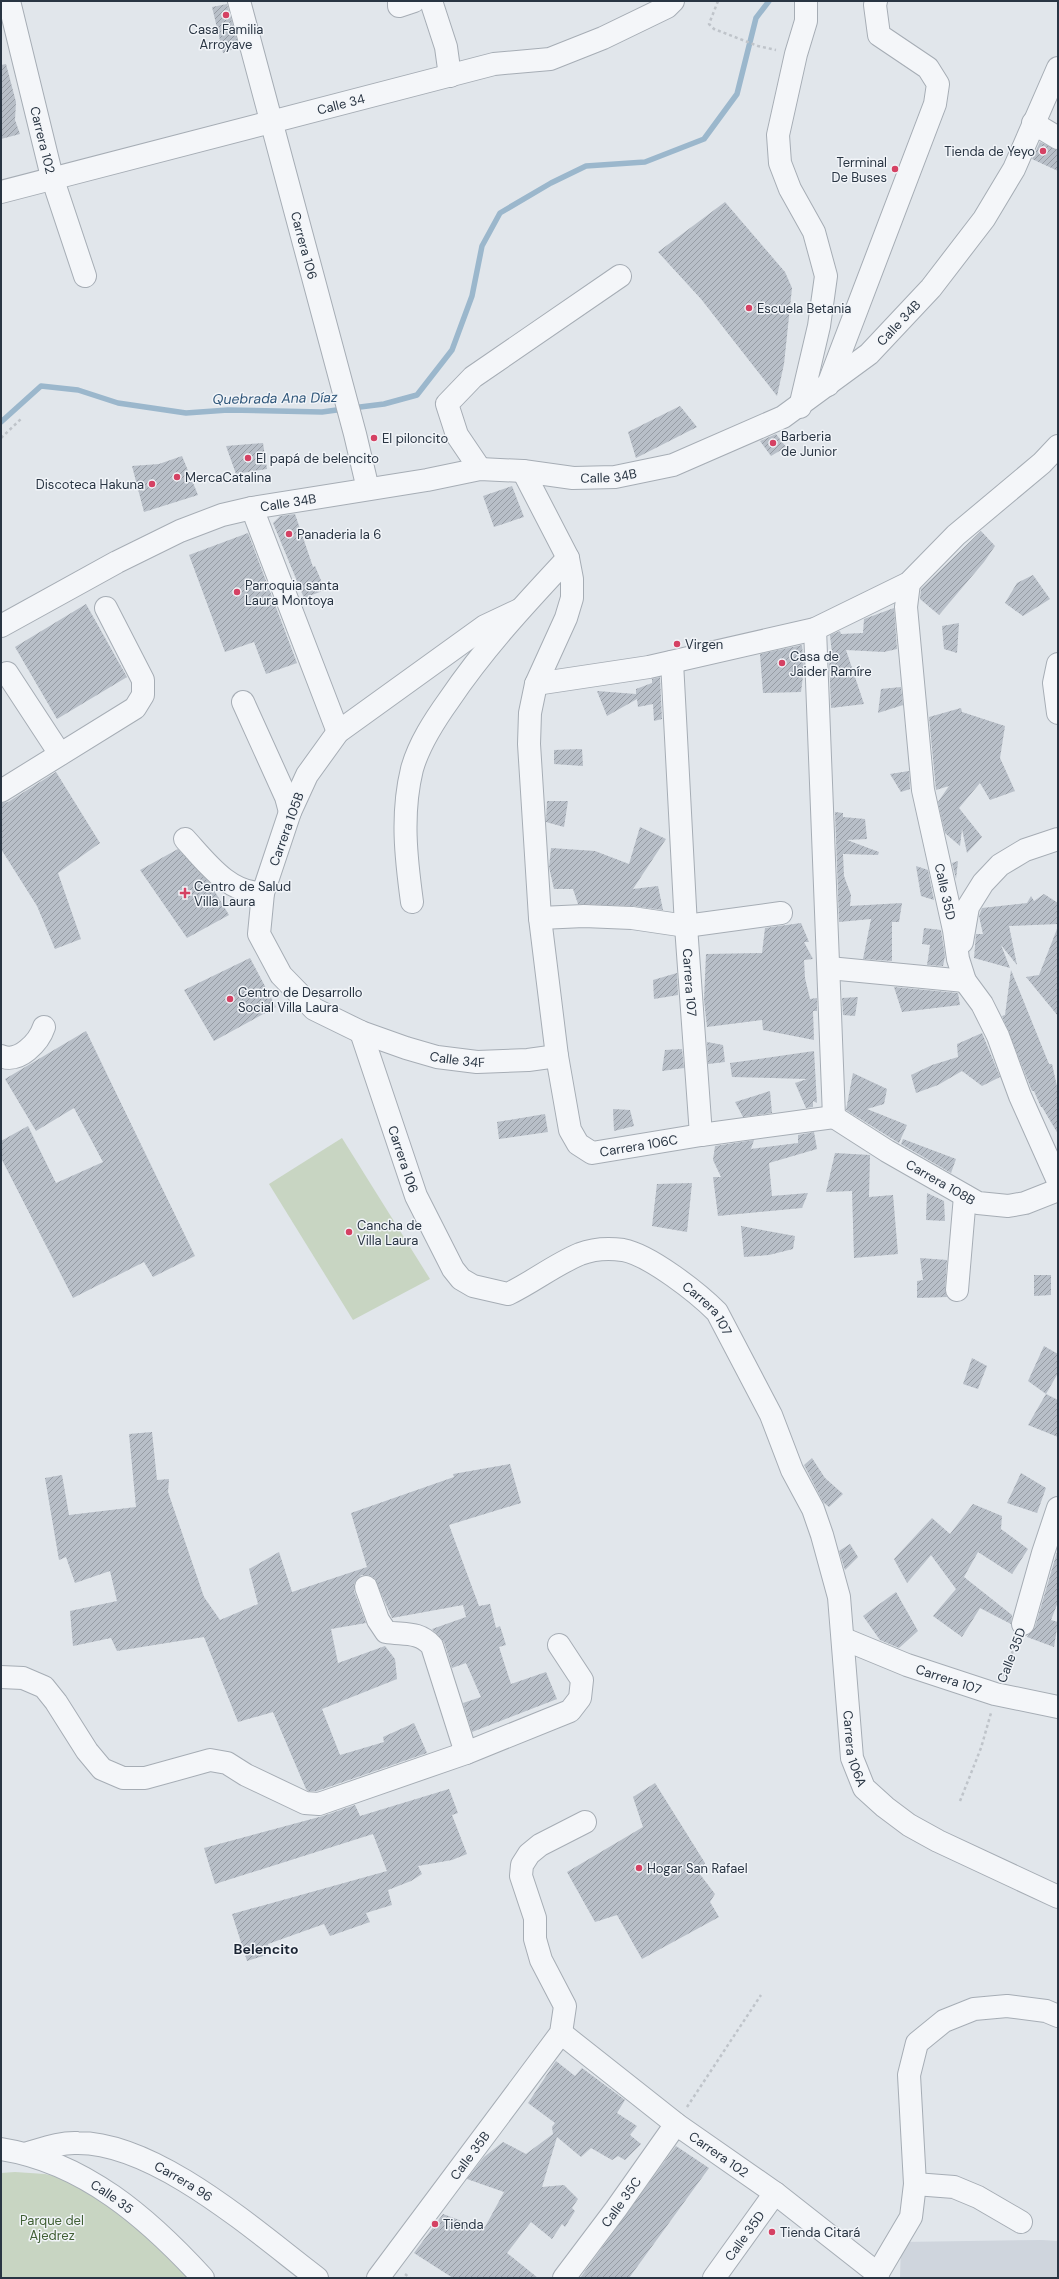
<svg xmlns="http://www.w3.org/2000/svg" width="1059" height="2279" font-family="'DM Sans',sans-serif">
	<defs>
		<pattern id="building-hatch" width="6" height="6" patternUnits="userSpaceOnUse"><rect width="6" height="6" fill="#b8bfc8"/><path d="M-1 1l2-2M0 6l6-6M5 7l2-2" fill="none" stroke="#969ca4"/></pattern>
	</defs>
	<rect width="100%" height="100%" fill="#e1e6eb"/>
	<path fill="#cfd5dd" d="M1042,2240L1058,2241V2278H900L901,2242Z"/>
	<g fill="#c8d5c2">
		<path d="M342,1138L430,1279L353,1320L269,1184Z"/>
		<path d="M15,2172L45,2174L75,2181L105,2195L196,2278H1V2173Z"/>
	</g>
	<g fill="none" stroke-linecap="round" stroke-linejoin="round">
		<g stroke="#9bb7cc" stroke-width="5.5">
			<path d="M352,408L384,404L417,395L452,350L472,296L482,246L500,213L551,183L586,166L645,162L704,139L737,94L756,18L769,1"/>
			<path d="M1,422L41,386L78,390L118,403L186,413L228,410L322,412L344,409"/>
		</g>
	</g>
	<g fill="url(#building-hatch)">
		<path d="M227,4L239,47L223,53L212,7Z"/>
		<path d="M6,64L16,102L15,120L20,134L1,139V65Z"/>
		<path d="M1040,142L1058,150V171L1032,159Z"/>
		<path d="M725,202L785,272L792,288L784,364L777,396L701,299L658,252Z"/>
		<path d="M680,406L697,427L636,458L628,432Z"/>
		<path d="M776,434L786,447L771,456L760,441Z"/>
		<path d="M263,443L267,469L236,474L226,446Z"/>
		<path d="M182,456L198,495L144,512L132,466L159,464Z"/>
		<path d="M512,486L524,517L494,527L483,496Z"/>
		<path d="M295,514L313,567L315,566L325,590L304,598L273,523L280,516Z"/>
		<path d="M981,531L995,546L984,562L939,615L920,599L921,589Z"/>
		<path d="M248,533L297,663L266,674L254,642L225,652L189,555Z"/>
		<path d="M1033,575L1050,599L1023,616L1005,603L1017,583Z"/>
		<path d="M86,604L127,677L57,719L15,647Z"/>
		<path d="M894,608L897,649L884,652L846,650L864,704L831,708L829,655L832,654L830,635L840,631L841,634L863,633L864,619Z"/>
		<path d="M959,623L957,653L944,649L942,626Z"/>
		<path d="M802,645L804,668L801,692L763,693L760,654Z"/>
		<path d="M660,677L662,719L654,721L653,704L638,707L637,699L607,716L597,691L636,694V689L652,683V679Z"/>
		<path d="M901,687L903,705L878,713L881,689Z"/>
		<path d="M961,708L962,712L1005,726L1000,758L1015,791L990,800L980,783L959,808L982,837L967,853L962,829L960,846L945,833L938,802L949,786L936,790L929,717Z"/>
		<path d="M582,749L583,766L554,764V750Z"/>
		<path d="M909,771L910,789L901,792L890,774Z"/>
		<path d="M56,772L100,843L58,873L81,939L55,949L37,906L1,849V803L8,802Z"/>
		<path d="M547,801H568L564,827L546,822Z"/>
		<path d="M835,812L843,813V817L865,819L867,839L847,840L879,852L878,855L843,854L844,876L851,895L850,906L902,903L899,922H892V961L863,959L871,919L839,922Z"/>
		<path d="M640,827L666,839L633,889L658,886L663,910L633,906L578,904L573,889H554L549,867L551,848L595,851L629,864Z"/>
		<path d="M178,849L209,882L229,915L187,938L140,870Z"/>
		<path d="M958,861L956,879L952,863Z"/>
		<path d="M916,866L928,870L934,900L921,896Z"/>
		<path d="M1044,894L1058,903V924L1009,926L1017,965L1001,945L1010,968L974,958L976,934H983L979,916L982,908L1027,903L1031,896L1034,901Z"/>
		<path d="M801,923L809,942H804L813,959L804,960L805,978L810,999L817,998V1011H813L814,1040L763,1030L762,1020L707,1027L704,1000L706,954L762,953L765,928Z"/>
		<path d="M924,928L941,930L945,956L943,966L927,965L930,945L922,944Z"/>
		<path d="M1057,929H1058V1016L1026,977L1039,975Z"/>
		<path d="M250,958L276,1007L214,1041L184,990Z"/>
		<path d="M1011,970L1049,1064H1052L1058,1091V1134L1042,1107H1041L1034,1091H1032L1002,1016L1005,1015Z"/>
		<path d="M677,973L678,995L654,999L653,980Z"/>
		<path d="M894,987L958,993L960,1005L902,1012Z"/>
		<path d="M858,997L855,1016L843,1015L842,998Z"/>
		<path d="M86,1031L195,1256L153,1277L144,1262L73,1298L1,1158V1141L28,1126L56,1183L103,1162L74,1108L36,1131L5,1079Z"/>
		<path d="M982,1033L1000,1077L982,1086L962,1071L938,1085L916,1093L911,1075L932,1065L958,1057L957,1044Z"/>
		<path d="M707,1042L723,1045L725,1062L708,1064Z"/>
		<path d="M682,1049L684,1068L662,1071L665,1050Z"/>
		<path d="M814,1051L817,1103L813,1101V1107L806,1108L795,1083L807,1079L732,1077L730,1063Z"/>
		<path d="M853,1073L887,1089L884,1104L867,1109L907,1125L899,1143L846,1110Z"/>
		<path d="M770,1091L772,1113L743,1117L735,1102Z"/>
		<path d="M613,1109L630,1110L634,1126L614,1131Z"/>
		<path d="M545,1114L548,1132L499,1139L497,1122Z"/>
		<path d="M814,1132L817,1149L769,1163L772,1196L808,1193L802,1208L718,1216L713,1177H721L713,1160L715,1146L754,1140L751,1149L798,1143V1135Z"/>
		<path d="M903,1139L956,1159L951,1173L901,1144Z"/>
		<path d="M835,1153L870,1155L869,1197L893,1195L898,1254L854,1258L852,1191L826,1192Z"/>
		<path d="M692,1183L687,1232L652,1226L657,1184Z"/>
		<path d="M927,1193L944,1201L945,1221L926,1220Z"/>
		<path d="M741,1226L795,1236L793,1249L769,1255L744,1257Z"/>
		<path d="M920,1258L947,1260L945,1289L947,1297L917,1298V1281L923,1280Z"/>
		<path d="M1034,1275H1051V1295L1034,1296Z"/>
		<path d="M1044,1346L1058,1354V1373L1046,1394L1028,1381Z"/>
		<path d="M972,1358L987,1366L978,1389L963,1384Z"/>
		<path d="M1046,1394L1058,1400V1437L1028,1425Z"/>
		<path d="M152,1432L157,1480L169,1479L168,1492L204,1597L220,1620L258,1604L249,1569L279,1552L292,1592L367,1567L351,1513L454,1477L453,1474L510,1464L521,1503L449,1525L479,1606L490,1604L496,1628L500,1626L506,1645L499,1647L511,1684L546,1672L557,1699L472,1732L463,1703L481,1697L466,1663L452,1668L444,1642L432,1629L466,1617L463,1605L392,1618L374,1578L368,1575H361L354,1584V1591L366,1623L331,1629L338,1663L385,1646L395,1659L397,1679L322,1709L340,1755L384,1742L383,1737L414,1723L427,1753L317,1791H308L306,1789L273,1712L238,1722L204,1637L117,1651L111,1638L73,1646L70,1611L117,1601L110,1571L75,1583L66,1557L59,1560L45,1478L62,1475L69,1515L136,1507L129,1434Z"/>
		<path d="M812,1458L825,1478L843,1494L829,1507L823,1502L804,1465Z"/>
		<path d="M1021,1473L1046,1488L1037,1513L1007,1503Z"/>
		<path d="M973,1504L1002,1516L1001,1529L1028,1549L1012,1574L978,1552L964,1577L1012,1615L1011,1624L980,1608L962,1637L933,1616L956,1589L931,1555L907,1583L894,1559L932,1518L950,1534Z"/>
		<path d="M850,1544L858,1557L845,1570L839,1551Z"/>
		<path d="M1057,1552L1058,1602L1051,1620L1058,1622L1054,1647L1027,1637L1035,1627Z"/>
		<path d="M896,1592L918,1631L899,1648L880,1640L863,1616Z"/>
		<path d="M655,1783L705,1863L699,1873L715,1894L710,1902L719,1917L642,1959L617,1915L595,1922L567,1872L643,1827L633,1797Z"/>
		<path d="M449,1789L458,1813L452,1815L467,1854L452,1860L418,1866L422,1874L411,1881L388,1890L392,1905L366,1913L370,1922L330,1936L324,1924L268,1944L270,1954L247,1961L232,1914L387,1871L373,1834L215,1884L204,1848L323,1816L355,1805L360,1816Z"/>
		<path d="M556,2061L575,2076L582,2068L625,2100L617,2113L637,2126L630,2135L641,2144L625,2160L618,2156L612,2160L591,2148L581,2157L557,2137L542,2187L564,2185L578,2199L572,2208L575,2211L565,2227L562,2224L552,2239L531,2222L507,2253L538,2278H453L414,2253L443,2214L478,2227L480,2224L485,2227L504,2192L467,2179L484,2157L503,2142L526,2154L553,2134L552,2127L555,2123L528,2103Z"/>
		<path d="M676,2146L709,2168L629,2278H580Z"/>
	</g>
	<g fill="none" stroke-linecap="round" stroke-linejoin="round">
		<g stroke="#a6adb5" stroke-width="24">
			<g id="minor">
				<path id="s1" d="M9,1L52,177L85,276"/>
				<path id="s2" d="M239,1L355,434L368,489"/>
				<path d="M399,1V6L414,1"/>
				<path d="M431,1L446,47L450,76"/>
				<path d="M1033,123L1058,138"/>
				<path id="s3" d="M1,192L494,64L550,59L603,38L667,7L673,1"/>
				<path d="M828,385L935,104L938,84L928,68L879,35L875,5L876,1"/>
				<path d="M800,407L819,326L826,276L814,232L790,189L780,163L778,135L796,54L806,21V1"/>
				<path d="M480,469L457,435L447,404L473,377L620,276"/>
				<path id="s4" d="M523,471L568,558L572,579V598L566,618L536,684L530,713L529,744L540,918L557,1056L570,1130L578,1144L592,1153L701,1135L834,1117"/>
				<path d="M252,508L338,732"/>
				<path id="s5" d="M909,583L906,607L923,790L954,930L958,959L965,981L982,1004L998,1036L1020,1096L1058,1181"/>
				<path id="s6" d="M519,610L485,626L338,732L307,775L290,812L263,893L259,934L281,975L314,1009L361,1032L406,1048L437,1057L477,1062L528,1060L557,1056"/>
				<path id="s7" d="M1,626L117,562L180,531L222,515L252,508L427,480L480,469L523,471L573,478L615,477L673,465L783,417L869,354L931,288L984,219L1014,169L1058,68"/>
				<path d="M815,629L834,1117"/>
				<path id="s8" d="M672,662L686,926L701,1135"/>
				<path d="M1058,664L1054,683L1058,713"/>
				<path d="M7,673L60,754"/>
				<path d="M536,684L649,667L815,629L909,583L956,535L1042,463L1058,446"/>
				<path d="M243,702L286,797L290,812"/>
				<path d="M1,791L135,708L143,695V680L106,608"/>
				<path d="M185,839C206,862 229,894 263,893"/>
				<path d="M412,902C406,858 401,814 412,769C419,744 434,721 449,700C484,648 526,603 568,558"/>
				<path d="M540,918L584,916L632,918L686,926L781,913"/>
				<path d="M962,942L968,907L983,883L1000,865L1025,850L1058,839"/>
				<path d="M829,968L965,981"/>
				<path id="s9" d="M361,1032L416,1196L453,1269L461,1279L473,1286L508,1294C533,1282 554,1265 580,1254C593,1249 609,1248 623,1250C650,1255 698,1293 717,1312L771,1415L792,1470L813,1509L822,1535L839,1597L852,1758L864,1788L885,1807L909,1825L938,1841L1058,1897"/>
				<path d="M1,1056C19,1064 39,1042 44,1027"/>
				<path id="s10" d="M834,1117L887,1151L978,1203L1008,1206L1025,1203L1058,1190"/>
				<path d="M957,1290L965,1196"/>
				<path d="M366,1587L378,1620L386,1632C404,1635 419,1631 432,1646L466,1753"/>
				<path d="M1023,1624L1043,1553L1058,1508"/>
				<path id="s11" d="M844,1639L907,1665L995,1694L1058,1707"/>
				<path d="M1,1677L23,1678L44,1687L56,1702L87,1751L102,1769L123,1778H145L210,1760L227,1763L246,1775L305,1803L319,1804L466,1753L570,1711L580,1698L582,1680L559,1645"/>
				<path id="s12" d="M561,2033L676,2124L775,2193L878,2274"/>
				<path id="s13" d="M1,2149C84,2162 148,2218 203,2278"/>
				<path id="s14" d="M28,2153C45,2148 61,2142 78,2143C157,2143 255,2231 317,2278"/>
				<path d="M915,2184L954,2187L978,2197L1021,2222"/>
				<path id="s15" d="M378,2278L561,2033L565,2006L541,1960L535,1939V1918L521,1876L522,1865L529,1854L540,1845L585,1822"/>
				<path id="s16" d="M564,2278L616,2209L676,2124"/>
				<path id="s17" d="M714,2278L775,2193"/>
				<path d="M875,2278L911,2217L915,2184L909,2075L917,2043L944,2021L974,2009L1007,2006L1046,2011L1058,2016"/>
			</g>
		</g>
		<g stroke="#bfc4ca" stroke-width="2.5" stroke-dasharray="3 3" stroke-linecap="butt">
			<path d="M718,1L709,24L714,29L758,46L776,50"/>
			<path d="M1,438L22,418"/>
			<path d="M1003,1676L1016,1643"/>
			<path d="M960,1801L981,1748L991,1713"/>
			<path d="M687,2107L761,1995"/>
			<path d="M405,2274L410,2278"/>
		</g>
		<use href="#minor" stroke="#f4f6f9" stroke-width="22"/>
	</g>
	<g fill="#d54163" stroke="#f1f4f8" stroke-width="1.5">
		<circle cx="226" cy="15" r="4"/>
		<circle cx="1043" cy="151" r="4"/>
		<circle cx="895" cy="169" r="4"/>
		<circle cx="749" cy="308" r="4"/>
		<circle cx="374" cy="438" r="4"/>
		<circle cx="773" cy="443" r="4"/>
		<circle cx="248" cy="458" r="4"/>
		<circle cx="177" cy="477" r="4"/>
		<circle cx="152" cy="484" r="4"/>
		<circle cx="289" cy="534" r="4"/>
		<circle cx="237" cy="592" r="4"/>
		<circle cx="677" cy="644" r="4"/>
		<circle cx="782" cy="663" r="4"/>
		<path d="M183 887h4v4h4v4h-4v4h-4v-4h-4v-4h4z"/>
		<circle cx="230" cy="999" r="4"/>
		<circle cx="349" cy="1232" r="4"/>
		<circle cx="639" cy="1868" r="4"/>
		<circle cx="435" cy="2224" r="4"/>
		<circle cx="772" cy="2232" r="4"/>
	</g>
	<g text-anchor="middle" stroke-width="3" stroke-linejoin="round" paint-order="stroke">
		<g font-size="13" fill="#293543" stroke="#f1f4f8" text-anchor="start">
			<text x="226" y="34" text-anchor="middle">Casa Familia<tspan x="226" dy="15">Arroyave</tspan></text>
			<text x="1035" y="156" text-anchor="end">Tienda de Yeyo</text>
			<text x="887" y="167" text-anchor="end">Terminal<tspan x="887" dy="15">De Buses</tspan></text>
			<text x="757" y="313">Escuela Betania</text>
			<text x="781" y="441">Barberia<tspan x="781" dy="15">de Junior</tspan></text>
			<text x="382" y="443">El piloncito</text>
			<text x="256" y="463">El papá de belencito</text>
			<text x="185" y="482">MercaCatalina</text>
			<text x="144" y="489" text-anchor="end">Discoteca Hakuna</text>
			<text x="297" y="539">Panaderia la 6</text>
			<text x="245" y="590">Parroquia santa<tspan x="245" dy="15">Laura Montoya</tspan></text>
			<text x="685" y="649">Virgen</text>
			<text x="790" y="661">Casa de<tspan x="790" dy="15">Jaider Ramíre</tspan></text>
			<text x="194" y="891">Centro de Salud<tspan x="194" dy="15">Villa Laura</tspan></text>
			<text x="238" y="997">Centro de Desarrollo<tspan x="238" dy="15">Social Villa Laura</tspan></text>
			<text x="357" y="1230">Cancha de<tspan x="357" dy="15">Villa Laura</tspan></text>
			<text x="647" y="1873">Hogar San Rafael</text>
			<text x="443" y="2229">Tienda</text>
			<text x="780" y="2237">Tienda Citará</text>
		</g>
		<g font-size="13" fill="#293543" stroke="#f1f4f8">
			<text dy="5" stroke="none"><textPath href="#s3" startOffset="351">Calle 34</textPath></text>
			<text dy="5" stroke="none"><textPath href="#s1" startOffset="143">Carrera 102</textPath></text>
			<text dy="5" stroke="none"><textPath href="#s2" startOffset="253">Carrera 106</textPath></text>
			<text dy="5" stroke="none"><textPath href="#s7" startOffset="974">Calle 34B</textPath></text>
			<text dy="5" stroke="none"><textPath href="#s7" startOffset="639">Calle 34B</textPath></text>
			<text dy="5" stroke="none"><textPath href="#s7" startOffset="315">Calle 34B</textPath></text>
			<text transform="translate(286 829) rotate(-70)" y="5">Carrera 105B</text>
			<text dy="5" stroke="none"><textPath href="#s5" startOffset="312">Calle 35D</textPath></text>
			<text dy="5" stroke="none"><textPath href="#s8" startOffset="321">Carrera 107</textPath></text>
			<text dy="5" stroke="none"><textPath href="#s6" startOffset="686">Calle 34F</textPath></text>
			<text dy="5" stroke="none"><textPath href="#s4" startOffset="761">Carrera 106C</textPath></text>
			<text dy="5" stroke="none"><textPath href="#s9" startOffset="134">Carrera 106</textPath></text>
			<text dy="5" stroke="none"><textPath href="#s10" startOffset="125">Carrera 108B</textPath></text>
			<text dy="5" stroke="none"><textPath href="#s9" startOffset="548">Carrera 107</textPath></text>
			<text transform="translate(1011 1655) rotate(-69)" y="5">Calle 35D</text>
			<text dy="5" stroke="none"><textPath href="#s11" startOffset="112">Carrera 107</textPath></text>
			<text dy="5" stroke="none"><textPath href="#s9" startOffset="1021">Carrera 106A</textPath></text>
			<text dy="5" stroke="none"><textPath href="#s12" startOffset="199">Carrera 102</textPath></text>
			<text dy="5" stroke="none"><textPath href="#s15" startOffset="153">Calle 35B</textPath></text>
			<text dy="5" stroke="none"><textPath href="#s14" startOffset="165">Carrera 96</textPath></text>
			<text dy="5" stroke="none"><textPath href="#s13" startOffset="122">Calle 35</textPath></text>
			<text dy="5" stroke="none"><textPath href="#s16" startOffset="95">Calle 35C</textPath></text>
			<text dy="5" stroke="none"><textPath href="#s17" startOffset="52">Calle 35D</textPath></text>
		</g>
		<g font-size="13" fill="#416035" stroke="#f1f4f8">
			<text x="52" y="2225">Parque del<tspan x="52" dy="15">Ajedrez</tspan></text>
		</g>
		<g font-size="14" font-style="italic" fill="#30577a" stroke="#f1f4f8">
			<text transform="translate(275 398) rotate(-1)" y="5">Quebrada Ana Díaz</text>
		</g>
		<g font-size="14" font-weight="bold" fill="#1b2534" stroke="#f1f4f8">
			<text x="266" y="1954">Belencito</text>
		</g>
	</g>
	<rect width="1059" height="2279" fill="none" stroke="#293543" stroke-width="4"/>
</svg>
